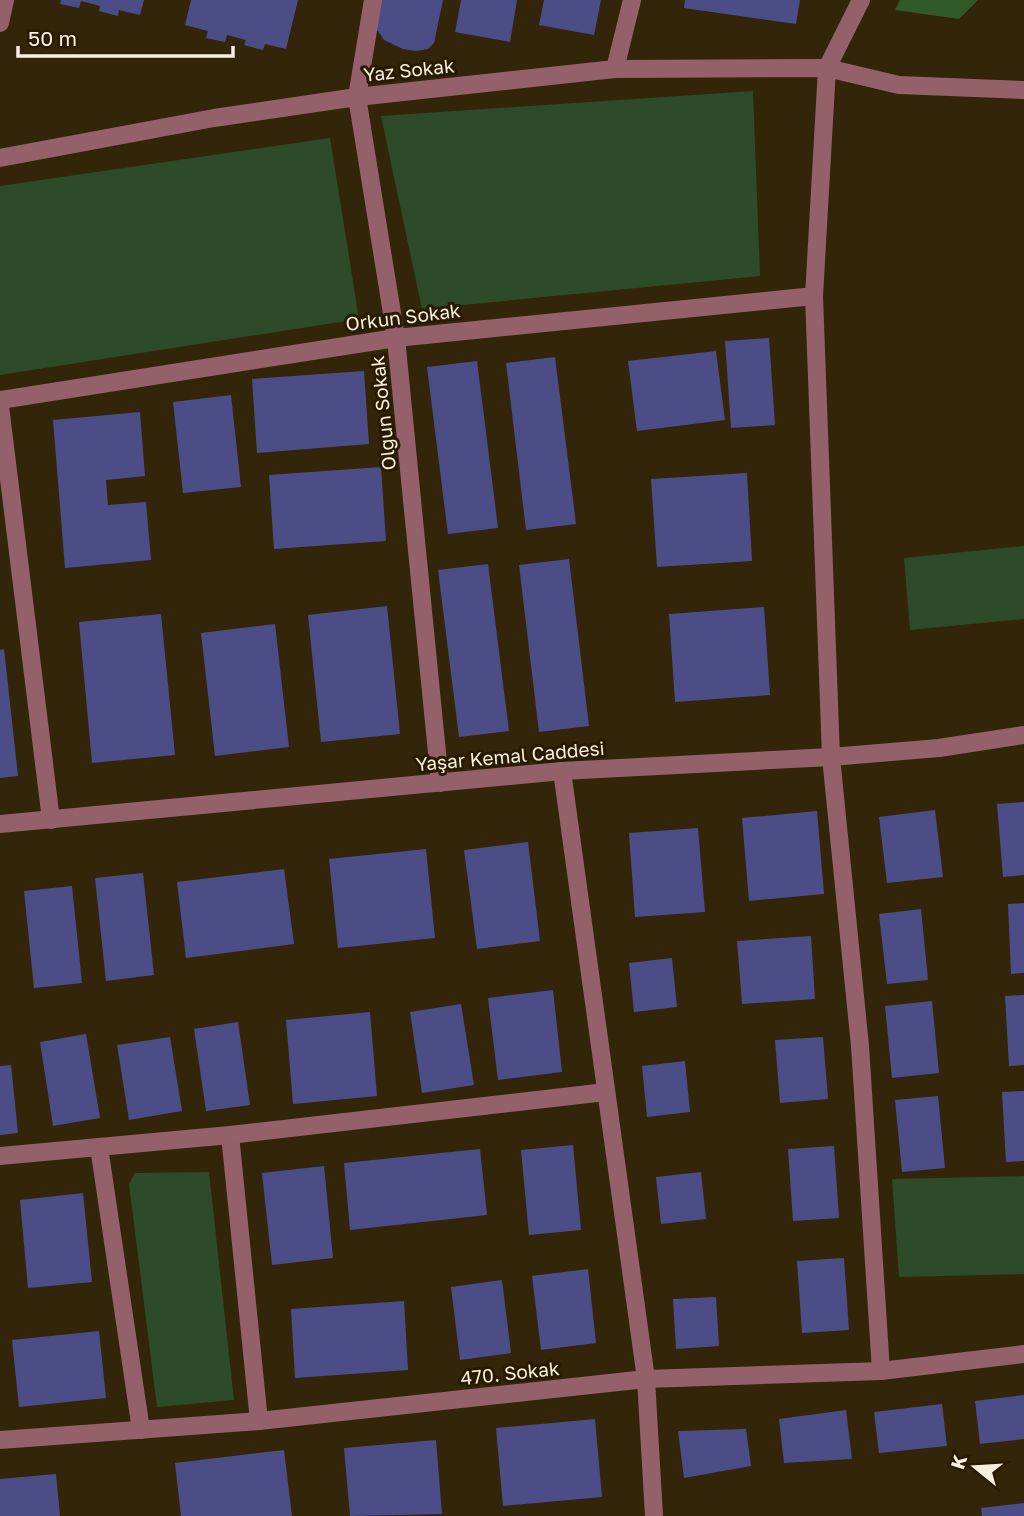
<svg xmlns="http://www.w3.org/2000/svg" width="1024" height="1516" font-family="'Golos Text',sans-serif">
	<rect width="100%" height="100%" fill="#332509"/>
	<g fill="#2d4b28">
		<path d="M753,91L760,276L422,309L381,116Z"/>
		<path d="M330,138L359,319L0,375V186Z"/>
		<path d="M1024,546V619L910,630L904,558Z"/>
		<path d="M209,1172L234,1400L157,1407L129,1184L135,1173Z"/>
		<path d="M1024,1176V1274L899,1277L892,1179Z"/>
	</g>
	<path fill="#305b28" d="M900,0H978L959,19L895,10Z"/>
	<g fill="#4c4d87">
		<path d="M61,0H144L140,15L119,10L118,16L99,11L100,6L81,1L79,8L60,4Z"/>
		<path d="M191,0H298L286,49L265,44L263,50L244,45L246,40L227,35L225,42L206,38L208,31L185,25Z"/>
		<path d="M381,0H443L434,43L428,49L416,51L403,49L384,40L378,31L374,30Z"/>
		<path d="M461,0H517L510,42L455,32Z"/>
		<path d="M544,0H601L594,35L539,25Z"/>
		<path d="M685,0H800L796,24L684,8Z"/>
		<path d="M769,338L775,425L731,428L725,341Z"/>
		<path d="M716,351L725,420L637,431L628,361Z"/>
		<path d="M555,357L576,524L526,530L506,363Z"/>
		<path d="M477,361L498,528L448,534L427,367Z"/>
		<path d="M364,371L369,444L257,453L252,379Z"/>
		<path d="M231,395L241,487L183,493L173,402Z"/>
		<path d="M140,412L145,476L106,480L108,505L146,502L151,560L65,568L53,420Z"/>
		<path d="M381,467L386,541L274,549L269,475Z"/>
		<path d="M747,473L752,561L657,567L651,479Z"/>
		<path d="M569,559L589,726L539,732L519,565Z"/>
		<path d="M488,564L509,731L459,737L438,570Z"/>
		<path d="M387,606L400,734L321,742L308,615Z"/>
		<path d="M764,607L770,695L675,702L669,614Z"/>
		<path d="M161,614L175,755L92,763L79,622Z"/>
		<path d="M275,624L289,747L215,756L201,633Z"/>
		<path d="M4,649L18,776L0,778V650Z"/>
		<path d="M1024,802V875L1003,877L997,804Z"/>
		<path d="M935,810L943,877L887,883L879,817Z"/>
		<path d="M817,811L824,894L749,901L742,818Z"/>
		<path d="M698,828L705,912L635,917L629,833Z"/>
		<path d="M528,842L540,941L477,949L464,850Z"/>
		<path d="M426,849L435,938L338,948L329,859Z"/>
		<path d="M284,869L294,944L186,958L177,882Z"/>
		<path d="M143,873L154,975L106,981L95,878Z"/>
		<path d="M72,886L82,983L34,988L24,891Z"/>
		<path d="M1024,903V973L1011,974L1008,904Z"/>
		<path d="M921,909L928,980L887,984L879,914Z"/>
		<path d="M811,936L815,999L742,1004L737,941Z"/>
		<path d="M672,958L677,1007L634,1012L629,963Z"/>
		<path d="M553,990L562,1072L498,1080L488,998Z"/>
		<path d="M1024,995V1065L1009,1066L1005,996Z"/>
		<path d="M932,1001L939,1073L892,1078L885,1006Z"/>
		<path d="M461,1004L474,1085L422,1093L410,1012Z"/>
		<path d="M370,1012L377,1096L293,1104L286,1020Z"/>
		<path d="M238,1022L250,1105L206,1111L194,1029Z"/>
		<path d="M86,1034L100,1118L53,1126L40,1042Z"/>
		<path d="M170,1037L182,1111L129,1120L117,1045Z"/>
		<path d="M823,1037L828,1099L780,1103L775,1040Z"/>
		<path d="M685,1061L690,1112L647,1117L642,1066Z"/>
		<path d="M11,1065L18,1133L0,1135V1066Z"/>
		<path d="M1024,1091V1161L1006,1162L1002,1092Z"/>
		<path d="M938,1096L945,1168L902,1172L895,1100Z"/>
		<path d="M573,1145L581,1230L529,1235L521,1150Z"/>
		<path d="M834,1146L839,1218L793,1221L788,1149Z"/>
		<path d="M480,1149L487,1215L350,1230L344,1163Z"/>
		<path d="M324,1166L333,1258L272,1265L262,1173Z"/>
		<path d="M701,1172L706,1219L661,1224L656,1177Z"/>
		<path d="M83,1193L92,1282L28,1288L20,1200Z"/>
		<path d="M844,1258L849,1330L802,1333L797,1261Z"/>
		<path d="M588,1269L596,1343L541,1350L532,1276Z"/>
		<path d="M502,1280L511,1353L460,1360L451,1287Z"/>
		<path d="M716,1297L719,1346L676,1349L673,1299Z"/>
		<path d="M404,1301L408,1370L295,1378L291,1309Z"/>
		<path d="M99,1331L106,1398L19,1407L12,1340Z"/>
		<path d="M1024,1395V1439L980,1444L975,1401Z"/>
		<path d="M942,1404L947,1446L879,1453L874,1412Z"/>
		<path d="M846,1410L852,1459L784,1463L779,1419Z"/>
		<path d="M595,1419L602,1497L503,1506L496,1428Z"/>
		<path d="M746,1429L751,1466L684,1478L678,1431Z"/>
		<path d="M436,1440L442,1514L350,1516L344,1448Z"/>
		<path d="M284,1450L292,1516H181L175,1463Z"/>
		<path d="M56,1474L60,1516H0V1479Z"/>
		<path d="M1024,1503V1516H982L981,1508Z"/>
	</g>
	<g fill="none" stroke-linecap="round" stroke-linejoin="round">
		<g stroke="#94606a" stroke-width="18">
			<path d="M373,0L357,97L396,338L440,783"/>
			<path d="M861,0L827,68L814,296L831,757L860,1046L881,1371"/>
			<path d="M0,23L5,0"/>
			<path d="M615,69L632,0"/>
			<path d="M0,158L214,118L357,97L615,69L827,68L899,85L1024,90"/>
			<path d="M0,400L396,338L814,296"/>
			<path d="M0,406L51,820"/>
			<path d="M562,771L646,1379L654,1516"/>
			<path d="M0,824L562,771L831,757L939,748L1024,735"/>
			<path d="M230,1135L259,1421"/>
			<path d="M99,1147L141,1430"/>
			<path d="M0,1156L230,1135L606,1092"/>
			<path d="M0,1440L259,1421L646,1379L881,1371L1024,1354"/>
		</g>
	</g>
	<g text-anchor="middle" stroke-width="6" stroke-linejoin="round" paint-order="stroke">
		<g font-size="19" fill="#f8efdf" stroke="#291b01">
			<text transform="translate(409 70) rotate(-6)" y="7">Yaz Sokak</text>
			<text transform="translate(403 317) rotate(-7)" y="7">Orkun Sokak</text>
			<text transform="translate(383 413) rotate(-96)" y="7">Olgun Sokak</text>
			<text transform="translate(510 756) rotate(-5)" y="7">Yaşar Kemal Caddesi</text>
			<text transform="translate(510 1373) rotate(-6)" y="7">470. Sokak</text>
		</g>
	</g>
	<g transform="translate(975 1467) rotate(288)" stroke="#291b01" stroke-width="5" paint-order="stroke">
	<path d="M0-5L12 26L0 18L-12 26Z" fill="#f8efdf"/>
	<text y="-10" font-size="19" font-weight="bold" text-anchor="middle" fill="#f8efdf">K</text>
	</g>
	<path d="M18 46v10h215v-10" fill="none" stroke="#f8efdf" stroke-width="3.5"/>
	<text x="28" y="46" font-size="21" fill="#f8efdf" stroke="#291b01" stroke-width="5" paint-order="stroke">50 m</text>
</svg>
